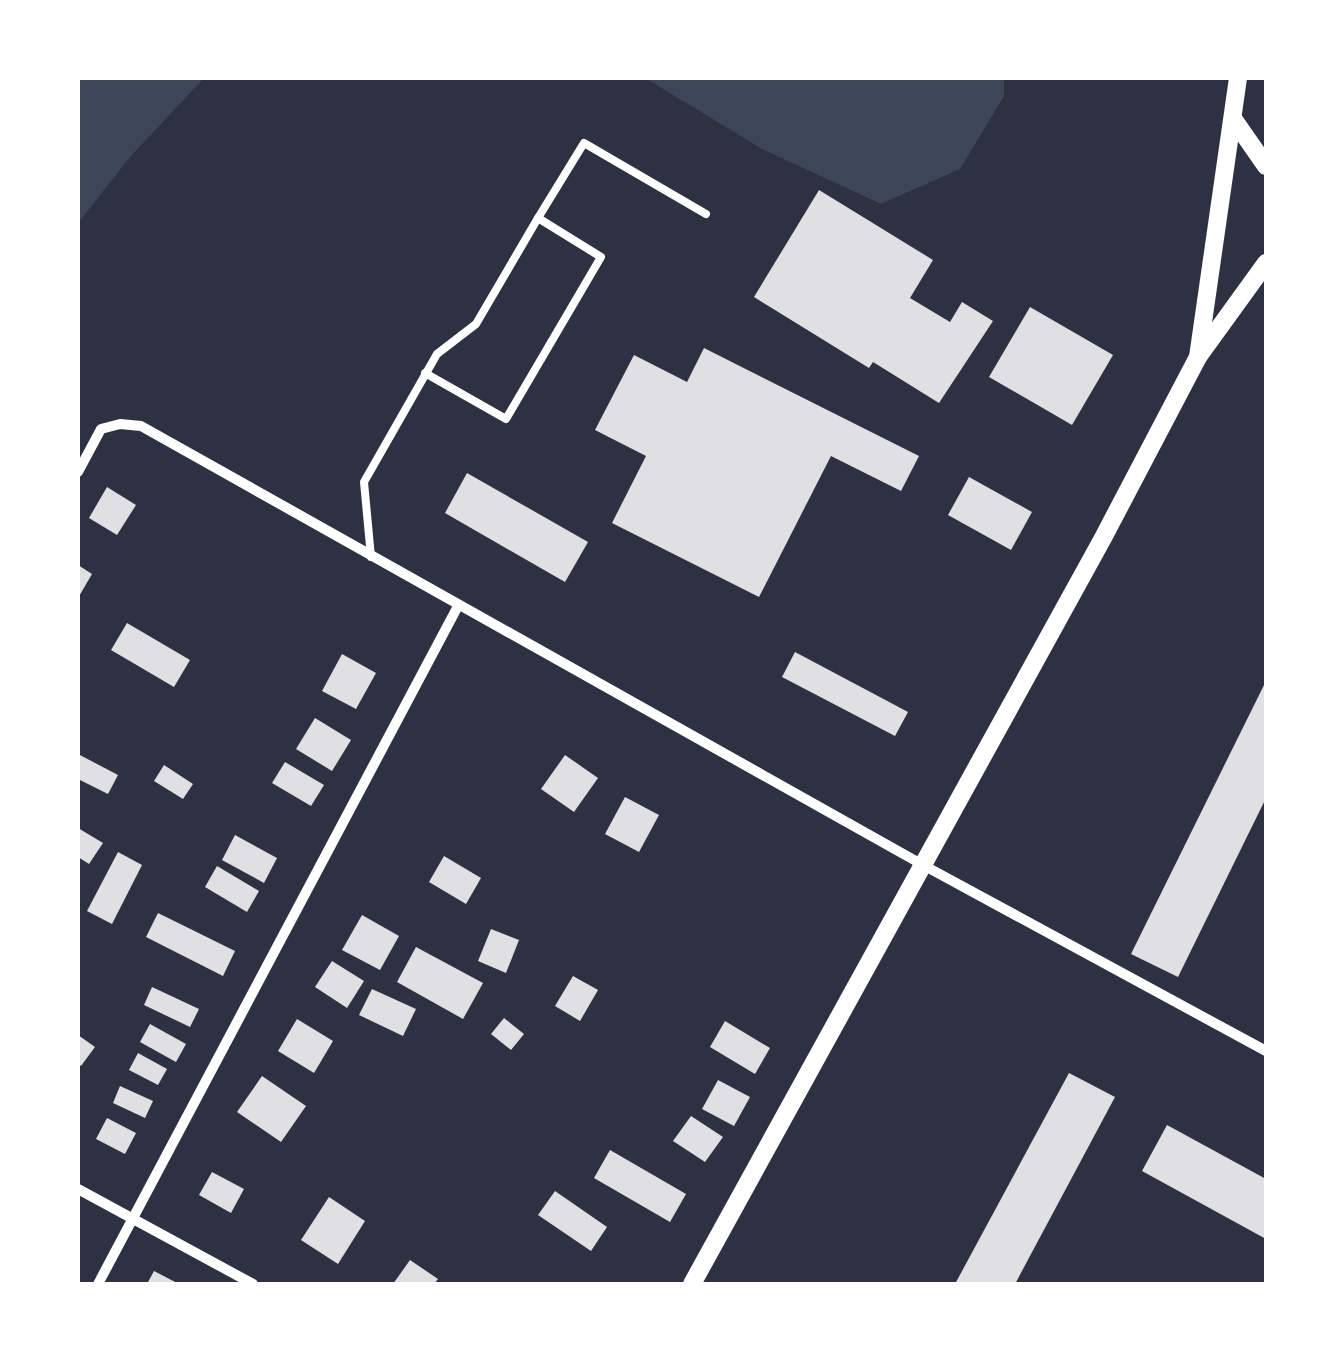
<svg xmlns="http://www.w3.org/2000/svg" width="1344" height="1362" font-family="Montserrat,sans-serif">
	<rect width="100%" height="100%" fill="#2d3142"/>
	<g fill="#3c4559">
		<path d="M78,78H204L130,157L78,223Z"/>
		<path d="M645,78H1004V96L960,169L881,204L762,149Z"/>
	</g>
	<g fill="#e0e0e3">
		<path d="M819,190L933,260L910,298L950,322L962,302L993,321L939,403L873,362L869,368L754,297Z"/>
		<path d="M1030,307L1113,355L1072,425L989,377Z"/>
		<path d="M704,348L919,456L901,491L831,456L759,597L612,523L646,456L595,430L634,355L687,382Z"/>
		<path d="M467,473L588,542L565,582L445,513Z"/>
		<path d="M969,477L1032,512L1011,550L948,515Z"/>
		<path d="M107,487L136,505L117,535L89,518Z"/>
		<path d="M78,565L92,574L78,598Z"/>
		<path d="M127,623L190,660L174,687L111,650Z"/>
		<path d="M795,652L908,712L895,736L782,677Z"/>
		<path d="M342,654L376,673L356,709L322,691Z"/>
		<path d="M1266,681V798L1178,977L1131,954Z"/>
		<path d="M315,718L351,740L332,771L296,749Z"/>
		<path d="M78,754L118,775L108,794L78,779Z"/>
		<path d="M565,755L598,778L574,812L541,789Z"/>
		<path d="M285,762L324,785L311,806L272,783Z"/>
		<path d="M164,765L193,784L183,799L154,781Z"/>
		<path d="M625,797L659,815L639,852L605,834Z"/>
		<path d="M78,828L103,843L89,864L78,857Z"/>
		<path d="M235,835L277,858L264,883L222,860Z"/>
		<path d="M118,852L142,865L112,924L87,911Z"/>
		<path d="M444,856L481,878L466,904L429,882Z"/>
		<path d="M217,866L259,891L247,912L205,887Z"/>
		<path d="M158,913L235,951L223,976L146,937Z"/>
		<path d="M362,915L399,936L380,970L342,950Z"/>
		<path d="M491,929L519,940L506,973L478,961Z"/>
		<path d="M416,947L483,983L463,1019L397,982Z"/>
		<path d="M332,961L364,981L347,1008L315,987Z"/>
		<path d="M573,976L598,990L580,1021L555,1006Z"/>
		<path d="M152,987L199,1009L190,1027L144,1005Z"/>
		<path d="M372,989L416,1009L403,1036L359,1015Z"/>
		<path d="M504,1018L524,1034L511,1050L491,1034Z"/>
		<path d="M297,1019L333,1041L314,1073L278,1051Z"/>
		<path d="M725,1021L770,1048L755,1074L710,1047Z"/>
		<path d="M150,1024L186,1044L176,1062L140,1042Z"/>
		<path d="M78,1035L95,1047L81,1066L78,1063Z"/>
		<path d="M138,1053L167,1069L158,1085L129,1070Z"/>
		<path d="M1069,1073L1115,1097L1015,1284H955Z"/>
		<path d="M262,1076L306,1106L281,1142L237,1112Z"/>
		<path d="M718,1080L750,1097L734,1126L702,1109Z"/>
		<path d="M120,1086L153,1101L145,1118L113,1103Z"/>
		<path d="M691,1116L723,1137L705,1162L673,1141Z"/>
		<path d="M107,1118L136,1133L125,1154L96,1139Z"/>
		<path d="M1167,1125L1266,1179V1239L1142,1171Z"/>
		<path d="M610,1150L686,1194L670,1222L594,1178Z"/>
		<path d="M212,1172L244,1189L231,1213L199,1195Z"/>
		<path d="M555,1191L607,1227L591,1251L538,1215Z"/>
		<path d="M329,1197L365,1221L338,1264L301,1240Z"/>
		<path d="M410,1260L438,1279L434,1284H393Z"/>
		<path d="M154,1271L179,1284H147Z"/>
	</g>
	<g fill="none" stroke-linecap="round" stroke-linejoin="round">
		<g stroke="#fff" stroke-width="8">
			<path d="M538,218L584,143L706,214"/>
			<path d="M371,557L364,482L437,354L476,324L538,218L601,257L506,419L425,373"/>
		</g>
		<g stroke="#fff" stroke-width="10">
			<path d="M78,472L101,429L120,424L141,426L923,865L1266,1051"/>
			<path d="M78,1189L253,1284"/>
			<path d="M98,1284L458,606"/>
		</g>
		<g stroke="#fff" stroke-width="18">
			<path d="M1234,120L1266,166"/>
			<path d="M1198,357L1266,263"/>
			<path d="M692,1284L1103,538L1198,357L1238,78"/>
		</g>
	</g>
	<rect width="1344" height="1362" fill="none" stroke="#ffffff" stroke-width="160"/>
</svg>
